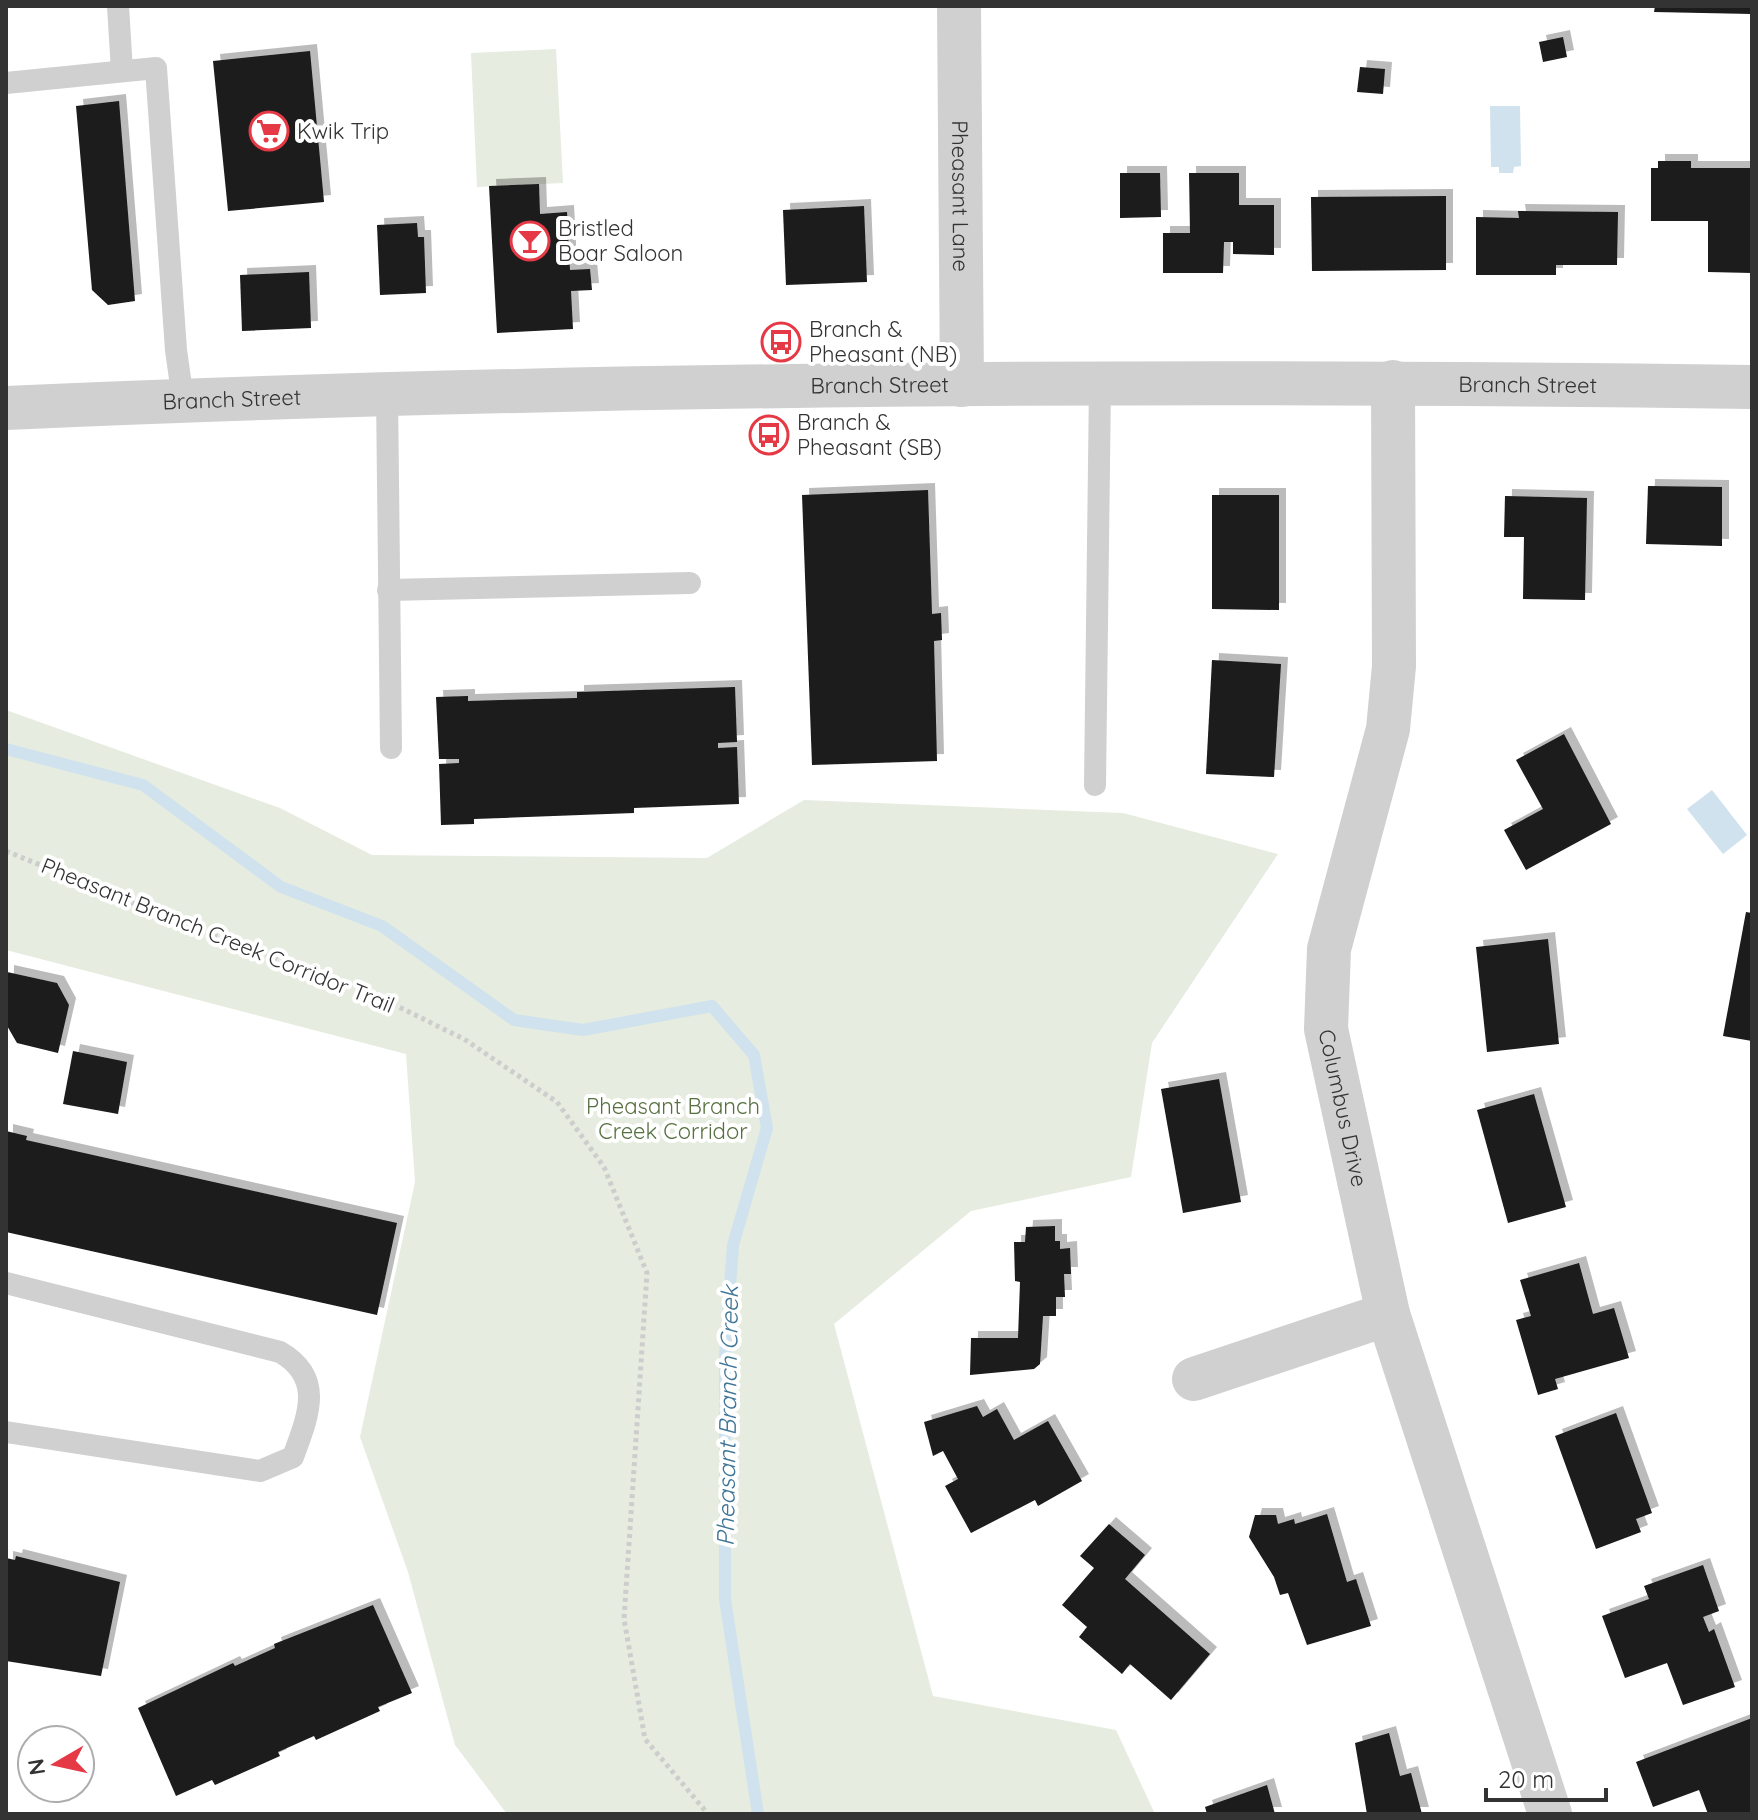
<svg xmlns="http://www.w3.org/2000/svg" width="1758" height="1820" font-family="Quicksand,sans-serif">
	<defs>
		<filter id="shadow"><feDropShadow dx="7" dy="-7" stdDeviation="0" flood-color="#0004"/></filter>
	</defs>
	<rect width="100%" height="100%" fill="#fff"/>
	<g fill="#e6ecdf">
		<path d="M556,49L563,183L477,187L471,53Z"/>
		<path d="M6,710L280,808L372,855L707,858L804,800L1123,813L1278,854L1152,1043L1131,1177L971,1211L834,1324L933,1696L1116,1730L1155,1814H507L455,1745L408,1572L360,1437L415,1182L406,1054L6,950Z"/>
	</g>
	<g fill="#cfe2ee">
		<path d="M1490,106H1520L1521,166L1514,167L1513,173H1499V167H1491Z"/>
		<path d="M1712,790L1747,835L1723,854L1687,809Z"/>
	</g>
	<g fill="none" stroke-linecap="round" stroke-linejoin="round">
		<path stroke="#cfe2ee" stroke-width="12" d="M6,749L143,785L281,887L382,926L514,1020L583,1030L712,1006L754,1055L767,1128L733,1245L725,1354V1599L758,1814"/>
	</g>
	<g fill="#1a1a1a" filter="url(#shadow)">
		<path d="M1655,6H1752V14L1654,12Z"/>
		<path d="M1563,37L1567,57L1543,62L1539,42Z"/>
		<path d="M310,51L324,202L228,211L213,61Z"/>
		<path d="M1360,67L1385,69L1383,94L1357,92Z"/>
		<path d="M119,101L135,301L108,305L92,290L76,106Z"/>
		<path d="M1658,161H1691V168H1752V273L1708,272V221H1651V168H1658Z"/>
		<path d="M1120,173H1160L1161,217L1120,218Z"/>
		<path d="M1189,173H1239V205H1274V255L1233,254V242H1224L1223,273H1163V233H1190Z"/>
		<path d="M539,184L540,214L567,212L570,270L590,269L592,290L571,291L573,329L497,333L489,186Z"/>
		<path d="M1446,196V270L1312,271L1311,197Z"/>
		<path d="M864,206L867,282L786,285L783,210Z"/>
		<path d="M1518,211L1618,212L1617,265H1556V275H1476V217L1519,218Z"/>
		<path d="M417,223L418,237H424L426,293L380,295L377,225Z"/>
		<path d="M309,272L311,328L242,331L240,275Z"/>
		<path d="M1648,486L1722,487V546L1646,544Z"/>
		<path d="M928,490L932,614L941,613L942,640L934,641L937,761L812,765L802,495Z"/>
		<path d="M1212,495H1279V610L1212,609Z"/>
		<path d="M1505,496L1587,498L1585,600L1523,599L1524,537H1504Z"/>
		<path d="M1212,660L1281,664L1274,777L1206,774Z"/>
		<path d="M735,687L737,742L718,743V748L737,747L739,804L634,808V813L474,819V824L441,825L439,764L459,763V759H439L436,697L468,696V701L577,698V692Z"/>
		<path d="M1564,734L1611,824L1526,870L1504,830L1543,809L1516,760Z"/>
		<path d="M1746,912L1752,913V1041L1723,1036Z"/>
		<path d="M1548,939L1559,1044L1487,1052L1476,947Z"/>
		<path d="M7,972L57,983L69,1005L58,1053L17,1043L6,1024Z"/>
		<path d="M73,1051L127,1062L118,1114L63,1104Z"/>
		<path d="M1219,1079L1241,1202L1183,1213L1161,1089Z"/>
		<path d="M1534,1094L1566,1207L1508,1223L1477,1110Z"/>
		<path d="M6,1131L27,1136L26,1140L397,1223L377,1315L6,1232Z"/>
		<path d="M1055,1226V1241H1060V1249L1070,1248L1071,1274H1064L1065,1297H1056V1316H1043L1040,1364L1034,1369L970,1375L971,1338H1018L1020,1282L1015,1281L1014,1242H1025L1026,1227Z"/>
		<path d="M1579,1263L1593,1314L1614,1308L1629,1358L1555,1379L1558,1389L1538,1395L1516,1320L1531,1316L1520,1280Z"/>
		<path d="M977,1406L983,1417L997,1409L1014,1440L1048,1421L1082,1481L1038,1506L1035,1500L971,1533L945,1486L958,1479L943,1451L933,1456L924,1422Z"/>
		<path d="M1616,1413L1652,1513L1636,1519L1641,1532L1596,1549L1555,1436Z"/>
		<path d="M1327,1514L1347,1582L1356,1579L1371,1626L1307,1645L1288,1593L1280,1595L1274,1577L1249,1537L1255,1515H1276L1278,1524L1294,1519L1295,1524Z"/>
		<path d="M1109,1524L1145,1555L1125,1579L1210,1654L1171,1700L1130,1664L1122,1674L1079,1637L1087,1627L1062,1605L1094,1568L1080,1556Z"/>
		<path d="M16,1556L120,1582L101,1676L6,1661V1558L15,1560Z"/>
		<path d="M1703,1565L1719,1611L1703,1617L1709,1632L1714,1629L1735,1687L1683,1705L1667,1663L1625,1678L1602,1616L1649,1599L1644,1586Z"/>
		<path d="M373,1605L412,1693L378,1707L380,1711L316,1740L314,1736L278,1752L280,1756L215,1785L212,1780L176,1796L138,1708L233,1663L235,1666L275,1648L274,1644Z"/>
		<path d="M1752,1718V1814H1708L1699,1790L1653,1807L1636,1762Z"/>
		<path d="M1389,1733L1400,1776L1411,1773L1422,1814H1367L1355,1743Z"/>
		<path d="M1267,1785L1275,1814H1207L1205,1807Z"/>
	</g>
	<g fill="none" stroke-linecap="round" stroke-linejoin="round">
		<path stroke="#cdcdcd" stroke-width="5" stroke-dasharray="4 4" stroke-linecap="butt" d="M6,851L201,931L362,989L464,1039L557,1102L604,1167L647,1273L624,1619L645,1739L708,1814"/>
		<g stroke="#d0d0d0" stroke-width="22">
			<path d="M118,6L122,71"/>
			<path d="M6,83L156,68L176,350L183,400"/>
			<path d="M387,392L391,748"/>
			<path d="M388,590L690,583"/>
			<path d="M1095,785L1100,384"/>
			<path d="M6,1283L280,1352C325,1378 308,1416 293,1457L260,1471L6,1432"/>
		</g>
		<g stroke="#d0d0d0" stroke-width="44">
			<path id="s1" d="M959,6L962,385"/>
			<path id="s2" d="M1393,382L1394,666L1388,729L1329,949L1326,1029L1388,1314L1550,1814"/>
			<path d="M1194,1379L1388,1314"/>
		</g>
		<path stroke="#d0d0d0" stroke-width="44" id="s3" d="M6,408C587,382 1170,379 1752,387"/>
	</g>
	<defs>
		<g id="supermarket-ring" transform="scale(2)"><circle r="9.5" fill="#fff" stroke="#e63946" stroke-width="1.5"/><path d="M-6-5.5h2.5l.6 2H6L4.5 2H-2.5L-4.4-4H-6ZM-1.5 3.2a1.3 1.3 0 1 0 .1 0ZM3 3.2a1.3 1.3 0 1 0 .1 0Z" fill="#e63946"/></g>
		<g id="bar-ring" transform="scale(2)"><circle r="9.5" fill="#fff" stroke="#e63946" stroke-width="1.5"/><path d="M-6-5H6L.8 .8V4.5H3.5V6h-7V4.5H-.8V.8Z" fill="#e63946"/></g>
		<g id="bus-ring" transform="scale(2)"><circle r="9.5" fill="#fff" stroke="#e63946" stroke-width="1.5"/><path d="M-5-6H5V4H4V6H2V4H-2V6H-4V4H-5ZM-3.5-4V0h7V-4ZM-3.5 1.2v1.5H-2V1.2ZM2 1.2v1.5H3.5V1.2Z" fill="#e63946"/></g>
	</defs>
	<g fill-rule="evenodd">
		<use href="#supermarket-ring" x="269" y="131"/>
		<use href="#bar-ring" x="530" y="241"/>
		<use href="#bus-ring" x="781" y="342"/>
		<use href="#bus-ring" x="769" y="435"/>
	</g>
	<g text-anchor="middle" stroke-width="8" stroke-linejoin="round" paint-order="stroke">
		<g font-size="22" fill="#333" stroke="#fff" text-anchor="start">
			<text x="297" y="139">Kwik Trip</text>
			<text x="558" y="236">Bristled<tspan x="558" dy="25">Boar Saloon</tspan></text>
			<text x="809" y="337">Branch &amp;<tspan x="809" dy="25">Pheasant (NB)</tspan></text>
			<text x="797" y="430">Branch &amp;<tspan x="797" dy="25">Pheasant (SB)</tspan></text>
		</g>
		<g font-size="22" fill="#333" stroke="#fff">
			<text dy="8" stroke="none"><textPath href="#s1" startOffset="190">Pheasant Lane</textPath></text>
			<text dy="8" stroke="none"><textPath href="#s3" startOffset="1522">Branch Street</textPath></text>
			<text dy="8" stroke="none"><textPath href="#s3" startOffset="874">Branch Street</textPath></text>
			<text dy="8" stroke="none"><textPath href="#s3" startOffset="226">Branch Street</textPath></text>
			<text transform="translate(218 935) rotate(22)" y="8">Pheasant Branch Creek Corridor Trail</text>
			<text dy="8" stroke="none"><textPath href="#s2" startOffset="736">Columbus Drive</textPath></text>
		</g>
		<g font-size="22" fill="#56703f" stroke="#fff">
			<text x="673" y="1114">Pheasant Branch<tspan x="673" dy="25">Creek Corridor</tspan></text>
		</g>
		<g font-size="24" font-style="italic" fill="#3f7597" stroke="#fff">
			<text transform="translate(728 1416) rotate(-89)" y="8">Pheasant Branch Creek</text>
		</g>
	</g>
	<rect width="1758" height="1820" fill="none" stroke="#333333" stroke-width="16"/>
	<g transform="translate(56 1764) rotate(261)"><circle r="38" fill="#ffffff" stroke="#adadad" stroke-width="2"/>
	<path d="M0-6L14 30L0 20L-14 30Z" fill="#e63946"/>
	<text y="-12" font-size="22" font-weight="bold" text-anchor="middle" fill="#333333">N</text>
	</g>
	<path d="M1486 1788v12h120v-12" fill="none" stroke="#333333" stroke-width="4"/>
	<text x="1498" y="1788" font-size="24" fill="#333333" stroke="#ffffff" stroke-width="6" paint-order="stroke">20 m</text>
</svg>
